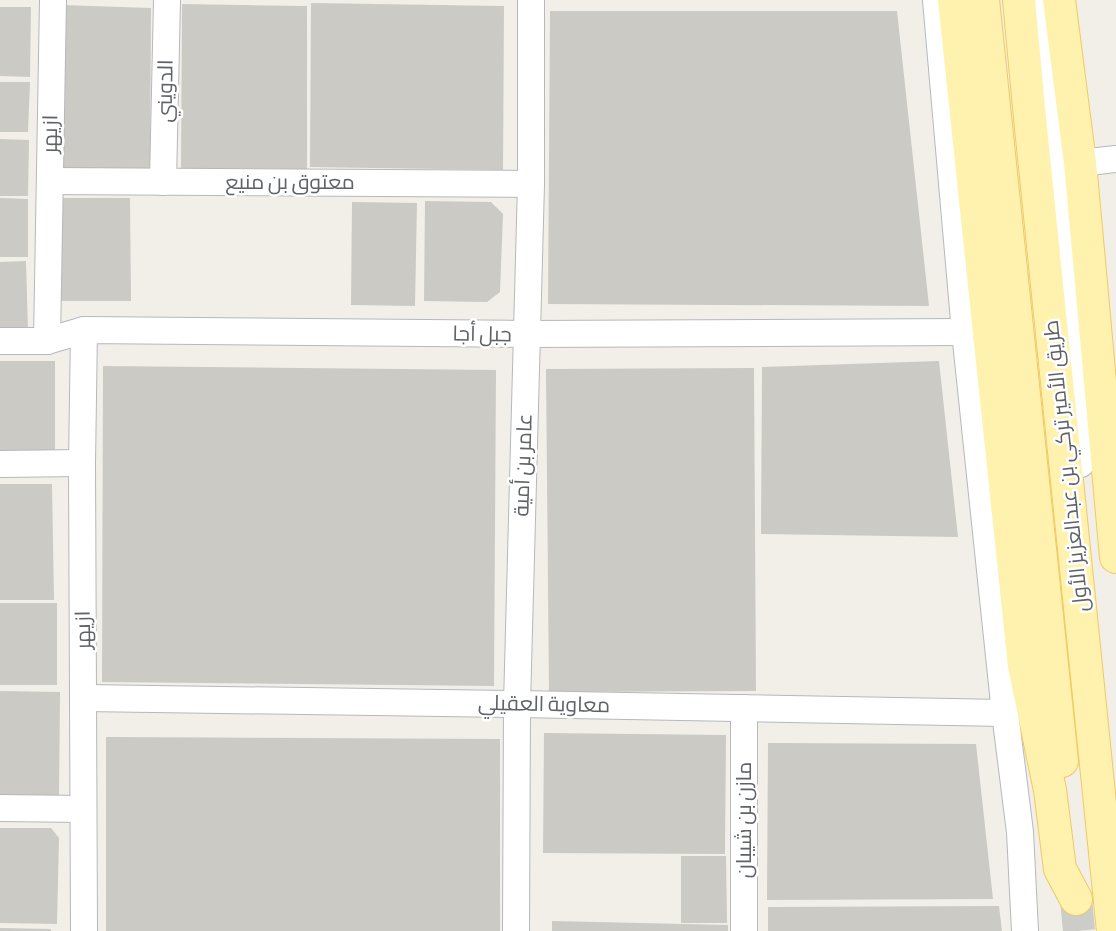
<svg xmlns="http://www.w3.org/2000/svg" width="1116" height="931" font-family="'Alegreya Sans',Cairo,sans-serif">
	<rect width="100%" height="100%" fill="#f1efe8"/>
	<g fill="#cccac5">
		<path d="M311,3L504,6L503,170L310,167Z"/>
		<path d="M182,4L307,6V169L181,168Z"/>
		<path d="M61,5L151,8L150,169L60,168Z"/>
		<path d="M0,7H31L30,77L0,76Z"/>
		<path d="M550,11H897L929,306L548,304Z"/>
		<path d="M0,82H30L28,132H0Z"/>
		<path d="M0,139L29,140L28,196H0Z"/>
		<path d="M0,198L28,199V257H0Z"/>
		<path d="M59,198H130L131,301H60Z"/>
		<path d="M425,201L491,202L503,214L500,292L487,302L424,301Z"/>
		<path d="M352,202L417,203L415,306L351,305Z"/>
		<path d="M26,261L28,330L0,331V262Z"/>
		<rect x="0" y="361" width="55" height="89"/>
		<path d="M939,361L958,537L761,534L762,367Z"/>
		<path d="M103,366L496,370L494,686L102,682Z"/>
		<path d="M754,368L756,691L549,692L546,369Z"/>
		<path d="M0,484H52L54,600H0Z"/>
		<rect x="0" y="603" width="57" height="82"/>
		<path d="M0,691L60,692L59,797H0Z"/>
		<path d="M544,733L726,735L725,854L543,853Z"/>
		<path d="M106,737L500,739V931H106Z"/>
		<path d="M768,743L976,744L993,899L767,900Z"/>
		<path d="M0,828H51L59,838L57,924L0,923Z"/>
		<path d="M681,856H726L727,923H681Z"/>
		<path d="M999,906L1002,931H768V907Z"/>
		<path d="M552,921L728,925V931H552Z"/>
		<path d="M0,928L51,929V931H0Z"/>
	</g>
	<g fill="none" stroke-linecap="round" stroke-linejoin="round">
		<path stroke="#ccccc8" stroke-width="32" stroke-dasharray="32 16" stroke-linecap="butt" d="M1076,899L1079,931"/>
		<g stroke="#b5b8bc" stroke-width="28">
			<g id="minor">
				<path d="M936,0L965,332L1005,713L1020,832L1025,931"/>
				<path d="M1045,0L1054,152L1081,464"/>
				<path d="M1080,163L1116,159"/>
				<path d="M50,181L531,184"/>
				<path d="M163,182L167,0"/>
				<path d="M84,330L82,463L84,931"/>
				<path d="M0,341H47L84,330L527,334L965,332"/>
				<path d="M47,341L53,0"/>
				<path d="M0,464L82,463"/>
				<path d="M84,698L517,704L1005,713"/>
				<path d="M744,708V931"/>
				<path d="M0,808L83,809"/>
				<path d="M516,931L517,704L531,184V0"/>
			</g>
		</g>
		<g stroke="#f2c960" stroke-width="34">
			<g id="major">
				<path d="M954,0L1024,666L1050,790L1060,869L1076,899"/>
				<path d="M983,0L1062,761"/>
				<path d="M1019,0L1030,118L1113,931"/>
				<path d="M1059,0L1080,163L1116,557"/>
			</g>
		</g>
		<use href="#minor" stroke="#fff" stroke-width="26"/>
		<use href="#major" stroke="#fff2af" stroke-width="32"/>
	</g>
	<g text-anchor="middle" stroke-width="5" stroke-linejoin="round" paint-order="stroke">
		<g font-size="21" fill="#5f6368" stroke="#fff">
			<text transform="translate(165 91) rotate(-89)" y="7">الدويني</text>
			<text transform="translate(50 134) rotate(-89)" y="7">ازيهر</text>
			<text x="290" y="189">معتوق بن منيع</text>
			<text transform="translate(482 334) rotate(1)" y="7">جبل أجا</text>
			<text transform="translate(523 465) rotate(-88)" y="7">عامر بن أمية</text>
			<text transform="translate(1066 466) rotate(-96)" y="7">طريق الأمير تركي بن عبدالعزيز الأول</text>
			<text transform="translate(83 630) rotate(-91)" y="7">ازيهر</text>
			<text transform="translate(544 704) rotate(1)" y="7">معاوية العقيلي</text>
			<text transform="translate(744 820) rotate(-90)" y="7">مازن بن شيبان</text>
		</g>
	</g>
</svg>
